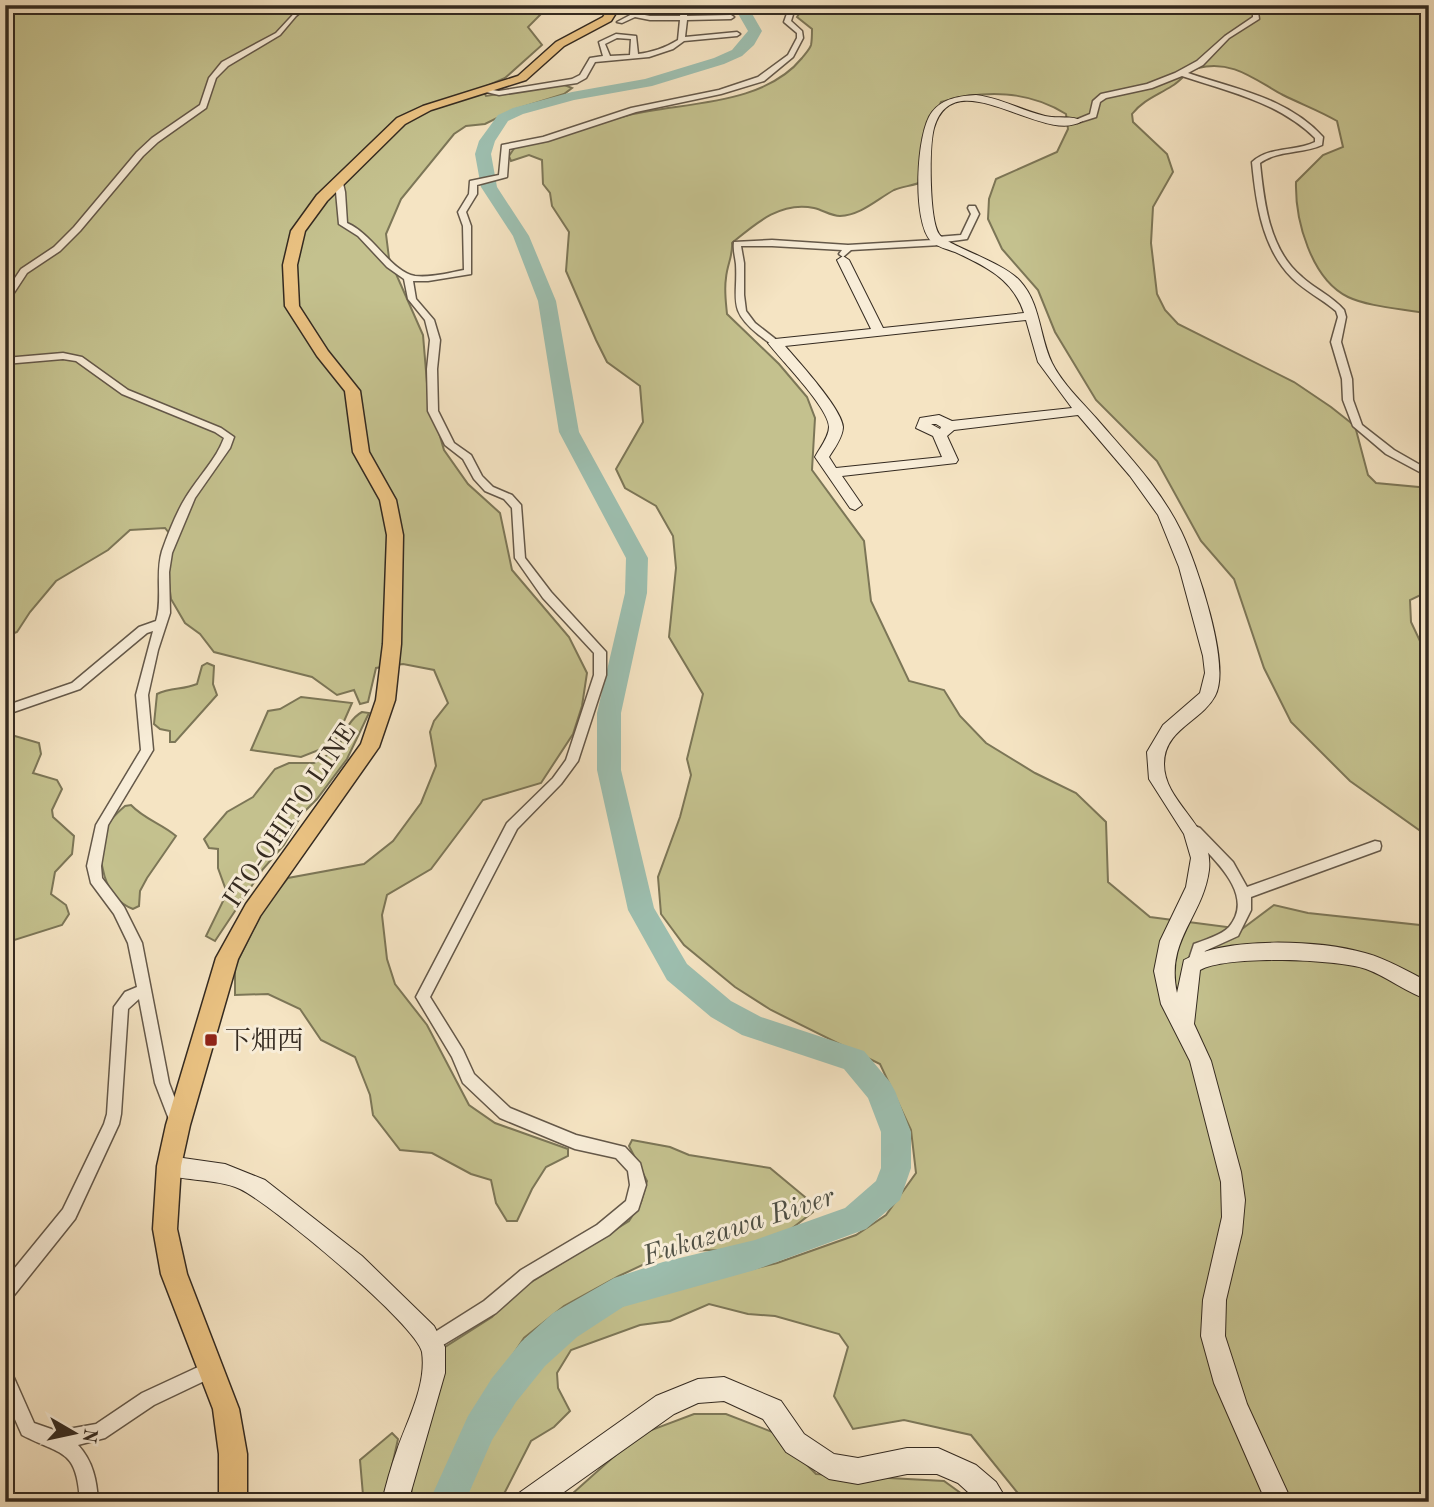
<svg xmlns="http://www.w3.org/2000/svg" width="1434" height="1507" font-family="'Old Standard TT','Noto Serif JP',serif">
	<rect width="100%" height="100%" fill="#f5e4c3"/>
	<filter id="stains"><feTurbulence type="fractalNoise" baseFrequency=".00286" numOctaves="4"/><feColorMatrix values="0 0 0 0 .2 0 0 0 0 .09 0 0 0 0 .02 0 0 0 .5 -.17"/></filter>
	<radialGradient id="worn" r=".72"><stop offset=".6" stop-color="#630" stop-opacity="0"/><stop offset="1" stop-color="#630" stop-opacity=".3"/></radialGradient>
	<g fill="#c4c18e" stroke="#7c7657" stroke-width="2">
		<path d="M5,5H550L528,27L542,45L505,78L482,88L486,96L562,84L572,88L564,94L513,110L485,124L466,126L454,134L401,199L386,234L389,258L423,335L428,395L444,450L468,484L500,513L512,570L569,637L587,673L582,706L573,734L541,783L483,800L431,869L387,895L382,915L387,959L395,984L427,1025L469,1105L495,1123L568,1149V1156L546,1167L532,1189L517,1221H507L496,1203L491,1180L471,1174L432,1153L400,1150L373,1115L370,1095L355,1057L321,1040L300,1009L268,994L235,995V966L264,908L288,878L364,864L393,841L421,803L436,766L430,732L434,721L448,703L434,670L403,664L376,668L368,702L360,704L354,690L337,695L312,677L214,652L200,634L185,623L171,599L165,551L169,533L165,528L130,530L108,550L56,581L30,612L17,632L5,637Z"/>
		<path d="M805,5H1429V314C1405,309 1369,307 1348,297C1311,279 1295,220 1296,182L1323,155L1343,147L1337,121C1320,111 1301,104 1283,95C1255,80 1232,59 1198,68C1186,71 1182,80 1172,86C1158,95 1143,100 1132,114L1133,122L1167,154L1173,172L1153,207L1151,243L1157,294L1165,310L1178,324L1294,382L1331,407L1355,426L1368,475L1376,483L1429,488V591L1410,600L1411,622L1429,660V837L1350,781L1291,722L1264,668L1234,579L1201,541L1157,461L1096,400L1055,332L1038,290L1002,249L988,219L989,199L996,179L1057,152L1068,129L1066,114C1028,90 983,90 941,102L930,124L924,181C914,186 903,186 894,190C876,200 861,215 840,216C831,216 823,210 814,208C781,201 756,223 732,243C733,256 727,265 726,278C724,290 726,303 727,314L779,364L807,397L815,418L812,470L864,541L871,601L909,681L944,690L960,716L986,743L1035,773L1076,793L1106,822L1108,882L1150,917L1242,929L1274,905L1308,913L1429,926V1502H1025L971,1435L904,1420L853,1429L834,1396L848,1347L839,1334L775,1316L748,1314L709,1304L670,1321L640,1325L571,1350L557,1373L558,1388L570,1411L554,1427L531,1441L505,1492L496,1502H459L461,1479L512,1393L543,1362L555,1344L584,1324L644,1295L777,1263L856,1235L886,1215L916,1173L911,1130L880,1064L771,1010L735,987L684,945L661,914L658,877L680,817L691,775L687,759L703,694L669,637L676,568L673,536L656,506L625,488L616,469L643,422L640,386L607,362L596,340L566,271L569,232L552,206L550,193L543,184L542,160L529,155L511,161L509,156L515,147C554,139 590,124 629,115C684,102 763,106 802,58C805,54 810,49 811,45C812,40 812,34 812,29L797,17Z"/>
		<path d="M207,663L214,666L213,684L217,695L175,742H170V731L160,729L154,724L157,694C171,687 183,690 197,684L202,666Z"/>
		<path d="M301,697L352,703L334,744L301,757L251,750L268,711L280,709Z"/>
		<path d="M362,712L369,713L347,759L317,799L302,814L284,845L263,869L215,941L206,936L227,893L218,868V849L209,848L204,839L227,812L253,797L275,769L289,763H314L339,748C343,734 349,719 362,712Z"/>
		<path d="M8,734L39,743L41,754L33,773L57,780L62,789L52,810L53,817L74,836L72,854L55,872L51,894L66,905L69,914L62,925L5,943V735Z"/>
		<path d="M131,805C144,819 162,824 176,836L147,878L140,891L139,906L133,909C104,898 96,859 104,832C107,822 118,812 125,806Z"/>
		<path d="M632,1140L670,1147L689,1155L770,1168L811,1202L813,1212L786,1233L757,1245L720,1250L672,1251L619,1276L564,1306L524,1338L474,1414L433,1502H411L413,1465L442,1349L492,1317L517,1291L629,1221L641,1202L647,1181L629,1146Z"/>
		<path d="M694,1414H726L775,1433L816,1474L944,1481L973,1502H563L638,1435Z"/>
		<path d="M392,1433L398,1439L384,1502H359L363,1495L360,1460Z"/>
	</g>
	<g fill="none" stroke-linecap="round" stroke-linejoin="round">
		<path fill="#9dbfb0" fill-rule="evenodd" d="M733,5H747L762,31L754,45L742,56L724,64L652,86L574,100L523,114L508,121L495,141L491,154L497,187L529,236L556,301L579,432L648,558L647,593L621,713V770L654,908L687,964L731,1001L761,1017L864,1051L890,1082L895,1091L911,1132V1168L900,1200L866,1229L755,1270L623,1307L577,1337L545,1366L516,1402L492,1440L465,1502H429L468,1416L492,1378L521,1342L553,1313L614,1278L663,1262L755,1240L845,1208L876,1181L881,1168V1132L868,1098L844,1069L742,1035L711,1017L667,980L628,910L597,770V713L625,593L626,558L559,432L538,301L513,236L481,187L475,154L479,141L498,115L513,108L572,92L645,79L714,58L732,50L748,31Z"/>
		<g stroke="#645849" stroke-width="3">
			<g id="street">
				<path d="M302,5H309L296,16L280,35L228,66L216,78L206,108L158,142L143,156L80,231L60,251L27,273L8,302L5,303V293L21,269L54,247L74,227L137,152L152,138L200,105L209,78L222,62L276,33Z"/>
				<path d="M682,5H688L687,16L731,15L734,17L731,19L687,20L685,37L737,32L740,34L737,36L684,41L673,49L649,57L595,62L586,78L577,83L499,95L482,91L486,89L499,91L572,79L580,75L590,58L603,56L599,42L616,34L636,36L638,54C653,52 665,48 678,40L680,20H650L635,17L622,23L617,22L634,13L650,16H680ZM617,38L631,39L630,55L610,56L605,44Z"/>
				<path d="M790,5H796L791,21L802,31L803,38L793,57L764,81L721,94L636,112L548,141L509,149L507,177L477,185V194L466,212L471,226V274L428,281H413L416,299L434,320L440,340L437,369L438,411L454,443L471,455L482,476L493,487L512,495L521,505L525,558L551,592L606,652V675L578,761L561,784L517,829L430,997L463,1050L474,1074L510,1108L576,1135L625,1147L640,1163L646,1185L638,1210L609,1235L533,1280L496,1313L433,1351L427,1349L425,1343L427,1337L484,1301L521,1270L597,1225L626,1201L630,1185L628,1171L616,1158L575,1149L500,1118L463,1083L452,1057L416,997L507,823L553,778L566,760L594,675V653L543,598L515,558L512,508L504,499L485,491L474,479L463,459L445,445L428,411L427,369L430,340L425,320L408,299L404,279L387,267L358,236L339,224L335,181L342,179L345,192L347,223C373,234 391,272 415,276C430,278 448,273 464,270L463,226L458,212L469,194L470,181L499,175L502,145L543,137L631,108L719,90L758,77L788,55L797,38V33L784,22Z"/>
				<path d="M1243,5H1250L1258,12L1259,19L1229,38L1203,65L1188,73C1235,89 1288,98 1323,137L1322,145C1302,154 1278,150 1260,163C1264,202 1269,250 1302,277C1315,289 1332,296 1344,310L1346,317L1341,342L1352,379L1353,400L1362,425L1394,450L1429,470V477L1386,454L1353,426L1343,400L1342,379L1331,342L1338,317L1336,311C1322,299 1305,291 1292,278C1262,248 1256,203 1252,162C1270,146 1294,152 1315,142V138C1278,102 1230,92 1182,76L1152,88L1106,98L1100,102L1096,117L1077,123L1073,121L1090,114L1093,101L1101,94L1147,84L1175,73L1197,61L1225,36L1253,17V14Z"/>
				<path d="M969,206H975L979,214L967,239L945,242L941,245L851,250L843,257L839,254L842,250L772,246H741L744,263V295L746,311L755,323L778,341V345C770,345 766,340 759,335C727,309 738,300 736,264C735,256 733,250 734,242L772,240L848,245L933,240L937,237L961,235L971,214L968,208Z"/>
				<path d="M63,353L82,357L128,390L221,428L234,437L230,448L195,498L172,553L169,572L170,613L158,650L148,695L153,750L108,825L101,866L102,878L124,907L142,943L169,1083L184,1122L182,1127L177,1129L172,1127L170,1122L155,1083L139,999L128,1009L121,1114L119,1124L75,1219L11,1299L5,1301V1280L63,1209L104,1124L107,1114L114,1007L125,992L137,987L128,943L114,914L91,883L87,866L96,825L141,750L136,695L153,631L147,633L80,689L5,715V706L72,683L139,627L156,621C163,599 155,574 162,551C168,534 176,513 186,497C198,477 216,460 224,438L215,432L122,394L76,361L63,359L5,364V358Z"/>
				<path d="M1195,826L1200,828L1233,862L1247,887L1375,841L1380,842L1381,846L1380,850L1251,897V910L1238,936L1205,951L1200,966L1195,968L1190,966L1188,962L1194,944C1204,940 1222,935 1229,927C1257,894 1211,857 1190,834L1189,831L1190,828Z"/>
				<path d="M211,1361L217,1363L219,1369L217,1375L154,1405L105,1438L78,1445C93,1461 97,1481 98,1502H80C77,1448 62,1456 22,1435L5,1397V1369L11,1371L34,1423L57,1431L96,1424L142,1393Z"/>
			</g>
		</g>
		<g stroke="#342a20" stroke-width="2">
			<g id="secondary">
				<path d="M976,95C1000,98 1021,110 1045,116C1057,119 1073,115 1082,121C1044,146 954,59 934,128C929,146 929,219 939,234C947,246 1002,261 1020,281C1041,304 1039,336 1052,363C1062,383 1081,401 1096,418C1127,454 1160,488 1181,531C1196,562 1232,666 1215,696C1201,722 1164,729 1164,764C1164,804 1214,824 1209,870C1203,917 1165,940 1177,993L1184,960C1227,936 1318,940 1365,953C1388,959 1408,972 1429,982V1000C1407,993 1388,977 1366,969C1335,959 1229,955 1200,970L1194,1024L1211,1061L1241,1172L1245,1200L1242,1233L1226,1300L1225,1336L1247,1404L1292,1502H1266L1214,1383L1201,1336L1203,1300L1222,1217L1221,1182L1190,1061L1161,1004L1154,971L1160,941L1186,887L1191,858L1184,834L1149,779L1147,752L1163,725L1200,693L1205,673L1203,656L1179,567L1158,515L1130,476L1078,415L954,430L947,436L958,460L956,463L842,476L862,505L855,510L850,508L815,457C819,449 829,437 829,427C829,408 781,360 768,343L775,339L871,329L837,260L843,256L849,260L883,328L1024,313C1013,279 985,266 955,252C947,249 937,247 931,241C912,222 916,132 932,112C943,98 960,96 976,95ZM1026,320L1038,362L1072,408L952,421L939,415L920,418L916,428L933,436L942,457L836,468L829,457C834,449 843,437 843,427C842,409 798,361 785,346ZM931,424H936L941,427L940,429Z"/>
				<path d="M169,1156L225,1164L265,1180L362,1256L434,1326L445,1347V1373L408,1502H382C386,1484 391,1467 397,1450C407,1421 427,1385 422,1352C416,1324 270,1203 240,1189C215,1178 186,1182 161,1173L158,1166L161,1159Z"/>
				<path d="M724,1377L781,1401L804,1434L834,1454L858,1458L907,1448H938L976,1465L996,1482L1008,1502H979L958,1483L937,1474H907L858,1484L829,1479L786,1452L763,1419L724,1401L698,1403L674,1414L550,1502H515L519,1493L656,1396L698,1379Z"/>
			</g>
		</g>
		<g stroke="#342a20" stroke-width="3">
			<path id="primary" d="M611,5H621L611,21L564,46L526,80L431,110L405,124L327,201L305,231L297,265L299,306L328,351L360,391L369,452L396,500L403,535L401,644L395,700L379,747L260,916L238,959L190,1125L181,1166L177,1229L187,1274L239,1409L247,1454V1502H219V1454L213,1409L161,1274L153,1229L157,1166L166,1125L216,958L246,904L361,744L376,700L383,644L387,535L380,500L353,452L345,391L317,356L285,306L283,265L291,231L317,195L397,118L423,106L518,76L556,42L603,17Z"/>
		</g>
		<use href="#street" fill="#f8edd8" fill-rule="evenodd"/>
		<use href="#secondary" fill="#f8edd8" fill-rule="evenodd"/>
		<use href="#primary" fill="#eac282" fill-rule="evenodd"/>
	</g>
	<rect fill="#8f2418" stroke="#f8edd8" stroke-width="2.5" x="204" y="1033" width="14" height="14" rx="3.5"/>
	<g text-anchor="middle" stroke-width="6" stroke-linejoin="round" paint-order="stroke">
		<g font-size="26" fill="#342a20" stroke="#f8edd8">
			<text transform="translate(289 815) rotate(-56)" y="9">ITO-OHITO LINE</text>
		</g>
		<g font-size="26" fill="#342a20" stroke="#f8edd8" text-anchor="start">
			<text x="225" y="1049">下畑西</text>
		</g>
		<g font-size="28" font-style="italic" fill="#4e4f44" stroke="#f8edd8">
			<text transform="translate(738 1225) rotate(-18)" y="10">Fukazawa River</text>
		</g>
	</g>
	<rect width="1434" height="1507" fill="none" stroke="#f5e4c3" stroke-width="28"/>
	<rect x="7" y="7" width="1420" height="1493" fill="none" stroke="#342a20" stroke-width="3.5"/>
	<rect x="14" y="14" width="1406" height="1479" fill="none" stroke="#342a20" stroke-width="2"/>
	<g transform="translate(74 1433) rotate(99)" stroke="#f8edd8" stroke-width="5" paint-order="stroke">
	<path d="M0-5L12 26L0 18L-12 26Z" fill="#342a20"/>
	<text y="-10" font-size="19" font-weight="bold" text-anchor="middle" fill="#342a20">N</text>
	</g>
	<rect width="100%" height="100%" filter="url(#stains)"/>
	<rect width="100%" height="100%" fill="url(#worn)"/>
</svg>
